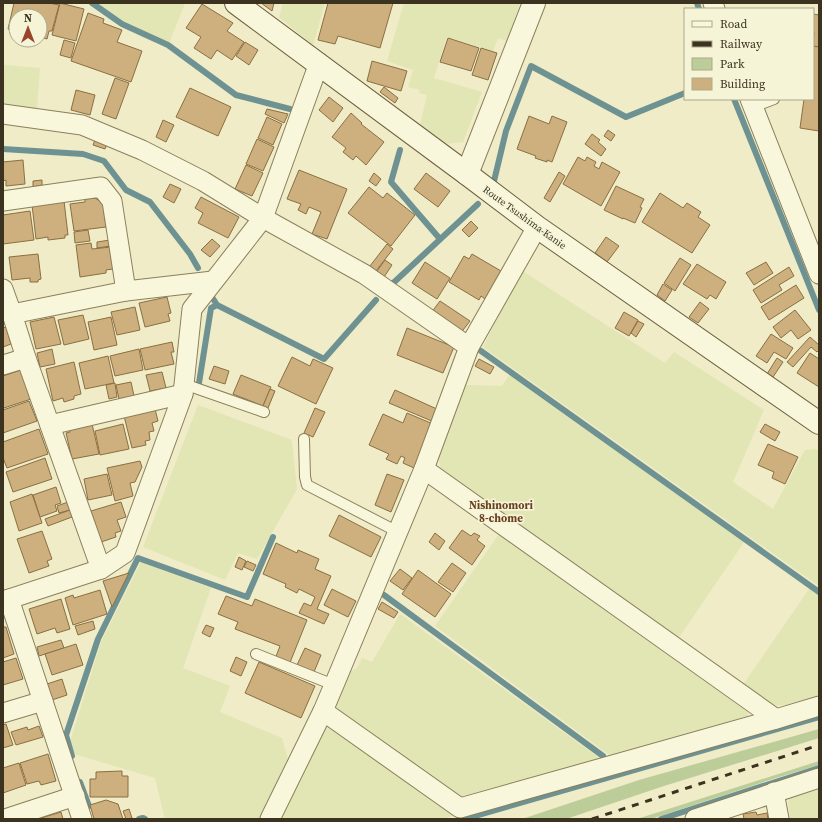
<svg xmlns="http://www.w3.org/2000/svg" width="822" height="822" font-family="'Source Serif 4',serif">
	<rect width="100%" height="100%" fill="#efecc7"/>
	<g fill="#e2e5b4">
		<path d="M97,3H185L169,43L124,21Z"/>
		<path d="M283,3H325L313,45L279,17Z"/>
		<path d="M404,3H520L507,41L498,38L493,51L447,37L434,78L482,92L463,142L443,144L420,125L427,95L419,93L420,90L408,87L413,70L387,61Z"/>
		<path d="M4,65L40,68L37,109L3,104Z"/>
		<path d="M521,270L665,363L674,352L764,410L733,482L773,509L805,450L816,449L819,451V586L483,347Z"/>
		<path d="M509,375L744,542L678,639L446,477L440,469L439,458L466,385L502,386Z"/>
		<path d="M198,405L292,440L297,489L257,559L238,553L225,580L143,547Z"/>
		<path d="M501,531L748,708V716L612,757L435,626Z"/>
		<path d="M141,562L211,588L183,668L230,686L220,712L282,738L289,763L262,819H165L155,778L74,754L70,742L101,642Z"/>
		<path d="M809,589L819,596V695L786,705L772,706L743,685Z"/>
		<path d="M400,614L602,760L468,798L452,794L338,712L334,702L348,673L357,668L362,658L372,662Z"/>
		<path d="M332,728L456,815L442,819H278L323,729Z"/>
		<path d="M819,784V819H790L788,802L795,791Z"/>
	</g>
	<g fill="#bccd9a">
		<path d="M819,729V738L664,786L566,819H522L639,780Z"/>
		<path d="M819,761V765L776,778L651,819H637Z"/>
	</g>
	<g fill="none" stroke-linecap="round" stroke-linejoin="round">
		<g stroke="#6e9291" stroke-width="6">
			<path d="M92,3L122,24L168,45L236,95L290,109"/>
			<path d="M697,3L699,9"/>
			<path d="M734,99L819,310"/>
			<path d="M3,149L83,154L104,161L126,190L150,202L190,254L198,268"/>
			<path d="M400,150L391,182L440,239"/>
			<path d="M494,181L506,131L531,66L626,117L685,93"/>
			<path d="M390,286L478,204"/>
			<path d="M212,297L217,305L324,359L376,300"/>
			<path d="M481,351L819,592"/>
			<path d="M199,383L211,308L217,305"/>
			<path d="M384,595L603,756"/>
			<path d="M72,756L66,735L98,639L138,558L247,597L273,537"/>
			<path d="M80,782L89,806"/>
			<path d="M139,819L143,818L145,819"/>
			<path d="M464,819L819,717"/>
			<path d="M661,819L819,768"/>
		</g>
	</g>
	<g fill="#cdb07d" stroke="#8a6f42">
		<path d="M14,3H49L59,5L52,31H49L47,39L40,37V16H16V31L8,29Z"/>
		<path d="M60,3L84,9L76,41L52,35Z"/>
		<path d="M261,3H274L272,11Z"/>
		<path d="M328,3H393L380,48L338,36L335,44L318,40Z"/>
		<path d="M202,4L233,23L227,31L244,42L232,60L217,50L211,59L194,48L201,37L186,28Z"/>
		<path d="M88,13L104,19L103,23L122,30L117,42L142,51L131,82L71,61Z"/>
		<path d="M813,14L819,15V47L813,46L814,32H813Z"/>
		<path d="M448,38L479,48L471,71L440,62Z"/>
		<path d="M64,40L75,43L71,58L60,55Z"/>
		<path d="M245,42L258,50L249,65L236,56Z"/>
		<path d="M813,46L819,47V131L800,128L804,99H813Z"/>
		<path d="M481,48L497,53L488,80L472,75Z"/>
		<path d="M372,61L407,71L401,91L367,81Z"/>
		<path d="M115,78L129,83L116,119L102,114Z"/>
		<path d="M384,87L398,98L395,103L380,92Z"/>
		<path d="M190,88L231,107L218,136L176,117Z"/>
		<path d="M76,90L95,95L90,115L71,110Z"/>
		<path d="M329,97L343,108L333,122L319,110Z"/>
		<path d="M267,109L288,114L284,123L265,114Z"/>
		<path d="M351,113L362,123L361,124L384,142L366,165L356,156L353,160L343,152L346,148L332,137Z"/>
		<path d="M529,116L549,124L552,116L567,122L552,162L547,160V162L535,158L536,156L517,149Z"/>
		<path d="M267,117L282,124L273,145L258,138Z"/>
		<path d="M163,120L174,125L166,142L156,137Z"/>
		<path d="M608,130L615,135L611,141L604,136Z"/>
		<path d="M592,134L600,140L598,142L606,149L601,156L585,144Z"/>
		<path d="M257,139L274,147L263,171L246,164Z"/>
		<path d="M95,140L107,144L105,149L93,145Z"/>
		<path d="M578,157L585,161L587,157L596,162L594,166L599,169L602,162L620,172L601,206L563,184Z"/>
		<path d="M23,160L25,184L6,186V180L3,181V162Z"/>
		<path d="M246,165L263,173L252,196L235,189Z"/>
		<path d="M299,170L347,189L327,239L312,234L321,212L309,207L306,214L298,210L301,204L287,199Z"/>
		<path d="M559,172L565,176L550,202L544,198Z"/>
		<path d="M374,173L381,179L376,186L369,181Z"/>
		<path d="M426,173L450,191L438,207L414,189Z"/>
		<path d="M42,180V185L33,187V181Z"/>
		<path d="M170,184L181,189L174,203L163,197Z"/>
		<path d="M616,186L644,199L640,207L642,208L635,223L623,218V219L604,210Z"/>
		<path d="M369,187L383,198L387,193L415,215L391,246L348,213Z"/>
		<path d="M660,193L683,208L687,203L701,212L698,217L710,225L692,253L642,222Z"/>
		<path d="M201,197L239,217L228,238L198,223L203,213L195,208Z"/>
		<path d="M95,198L103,203L106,227L74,231L70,204L85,202V199Z"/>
		<path d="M64,201L68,235H65V238L48,240V237L36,239L32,205Z"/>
		<path d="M30,211L34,240L3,244V215Z"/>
		<path d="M471,221L478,228L469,237L462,230Z"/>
		<path d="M88,230L90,241L75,243L74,232Z"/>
		<path d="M606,237L619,246L607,262L595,253Z"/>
		<path d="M212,239L220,246L210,257L201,250Z"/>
		<path d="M110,240L111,246L97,248V242Z"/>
		<path d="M91,243L92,249L111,247L113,269L106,270V273L80,277L76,245Z"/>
		<path d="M387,244L393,249L376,271L370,266Z"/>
		<path d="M38,254L41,279L38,280V282H30V278L12,280L9,257Z"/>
		<path d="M472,254L501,271L485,299L481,296L479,300L449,282L464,256L469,259Z"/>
		<path d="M680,258L691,265L675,291L664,283Z"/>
		<path d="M385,260L392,265L384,277L377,271Z"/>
		<path d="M425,262L450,278L437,299L412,283Z"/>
		<path d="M766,262L773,273L754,285L746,273Z"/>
		<path d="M697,264L726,282L716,299L710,295L707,299L683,284Z"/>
		<path d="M789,267L794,276L779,285L782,290L761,303L753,290Z"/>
		<path d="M663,284L672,290L665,301L657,295Z"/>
		<path d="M796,285L804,298L769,320L761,307Z"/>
		<path d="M167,297L171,313L168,314L170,321L145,327L139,303Z"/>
		<path d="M440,301L470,321L460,334L431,313Z"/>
		<path d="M700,302L709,309L698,323L689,317Z"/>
		<path d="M135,307L140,330L117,335L111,312Z"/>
		<path d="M795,310L811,330L798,339L791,330L781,338L773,327Z"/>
		<path d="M624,312L638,320L629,336L615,328Z"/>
		<path d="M83,315L89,339L64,345L58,320Z"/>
		<path d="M54,317L61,344L36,349L30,322Z"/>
		<path d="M111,317L117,345L94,350L88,322Z"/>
		<path d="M638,321L644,324L636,337L631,333Z"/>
		<path d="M6,327L11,344L3,347V328Z"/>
		<path d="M407,328L454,347L443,373L397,355Z"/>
		<path d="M771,334L793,348L786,359L774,352L767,363L756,356Z"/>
		<path d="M810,337L819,345V350L817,352L811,347L793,367L787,362Z"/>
		<path d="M172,342L174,352H171L174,364L145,370L140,349Z"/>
		<path d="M52,349L55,364L40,367L37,353Z"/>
		<path d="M139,349L143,370L115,376L110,356Z"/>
		<path d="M810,353L819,359V387L797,373Z"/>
		<path d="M108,356L114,383L85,389L79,363Z"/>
		<path d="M292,357L310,366L313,359L333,368L316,404L278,386Z"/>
		<path d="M777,358L783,362L773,377L767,374Z"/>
		<path d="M479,359L494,367L490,374L475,366Z"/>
		<path d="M74,362L81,394L74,396V399L64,402L63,398L53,401L46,369Z"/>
		<path d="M214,366L229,371L225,384L209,379Z"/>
		<path d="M21,370L31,399L4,408L3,405V376Z"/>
		<path d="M162,372L166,388L150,391L146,375Z"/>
		<path d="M241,375L271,387L263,406L233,394Z"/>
		<path d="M131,382L134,396L119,399L116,385Z"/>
		<path d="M115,383L117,397L109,399L106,385Z"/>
		<path d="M270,389L275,391L268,408L263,406Z"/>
		<path d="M395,390L439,410L434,422L389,403Z"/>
		<path d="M29,401L37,421L3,433V410Z"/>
		<path d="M315,408L325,412L313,437L304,433Z"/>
		<path d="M155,409L158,421L152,423L154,431L149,432L150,440L145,441L146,445L132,448L124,416Z"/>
		<path d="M407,413L433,424L414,468L403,463L405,458L401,456L397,464L386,459L389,454L369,445L383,414L403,423Z"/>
		<path d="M92,424L99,454L72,459L66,433L70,432L69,430Z"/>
		<path d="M123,424L129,449L100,455L95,431Z"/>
		<path d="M765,424L780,432L775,441L760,432Z"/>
		<path d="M39,429L48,454L7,468L3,458V442Z"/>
		<path d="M768,444L798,457L785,484L772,478L774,472L758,465Z"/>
		<path d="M45,458L52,479L13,492L6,472Z"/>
		<path d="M140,461L142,467L135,482L130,483L133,496L115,501L107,468Z"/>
		<path d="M107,474L112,495L88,500L84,479Z"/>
		<path d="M387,474L404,480L391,512L375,505Z"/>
		<path d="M56,487L61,503L55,505L57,511L40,517L33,495Z"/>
		<path d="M32,494L42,523L19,531L10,502Z"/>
		<path d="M68,502L70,510L59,513L57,506Z"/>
		<path d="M121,502L126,517L117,520L121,531L115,533L116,537L101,542L91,511Z"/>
		<path d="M70,510L72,517L48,526L45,519Z"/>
		<path d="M339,515L381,537L371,557L329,536Z"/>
		<path d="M462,530L471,536L474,533L480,536L477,540L485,546L472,565L449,548Z"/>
		<path d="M42,531L52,559L47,561L49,566L29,573L17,539Z"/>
		<path d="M435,533L445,541L439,550L429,542Z"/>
		<path d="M276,543L297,553L298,550L319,559L315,569L331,576L317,609L329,614L324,624L299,613L304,603L311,606L315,597L299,589L297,593L285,587L286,584L263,574Z"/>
		<path d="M239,557L246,561L242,570L235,567Z"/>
		<path d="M247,561L256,565L253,571L244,567Z"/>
		<path d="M452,563L466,573L453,592L438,582Z"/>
		<path d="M400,569L412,578L403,590L390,581Z"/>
		<path d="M418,570L451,594L435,617L402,594Z"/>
		<path d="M129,573L112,607L103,581Z"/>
		<path d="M332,589L356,601L348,617L324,605Z"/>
		<path d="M100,590L107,614L73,625L65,598L73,595L74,598Z"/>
		<path d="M226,596L252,606L255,599L307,620L289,665L275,659L280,646L235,629L238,622L218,614Z"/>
		<path d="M61,599L70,629L57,633L55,628L37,634L29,609Z"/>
		<path d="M382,602L398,612L394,618L378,609Z"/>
		<path d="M93,621L95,629L78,635L75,626Z"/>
		<path d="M206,625L214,628L210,637L202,633Z"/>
		<path d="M3,627H6L14,654L3,658Z"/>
		<path d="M61,640L64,648L39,656L37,647Z"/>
		<path d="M76,644L83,665L52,675L45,654Z"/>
		<path d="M305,648L321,655L314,672L297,665Z"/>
		<path d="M236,657L247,662L241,676L230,671Z"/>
		<path d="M16,658L23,679L3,685V662Z"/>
		<path d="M259,662L315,686L301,718L245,693Z"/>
		<path d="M62,679L67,695L52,700L47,684Z"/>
		<path d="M6,724L13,745L3,748V725Z"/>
		<path d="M39,726L43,737L16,745L11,732L27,727L28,730Z"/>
		<path d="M48,754L56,781L41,785L39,781L27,784L20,763Z"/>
		<path d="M19,763L26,785L3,793V768Z"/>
		<path d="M122,771V776H128V797H90V779H96V772Z"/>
		<path d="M106,800L118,804L123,819H94L90,805Z"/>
		<path d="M129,809L132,818L126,819L123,811Z"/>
		<path d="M61,812L63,819H38Z"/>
		<path d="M756,812L757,815L767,813L768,819H744L743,814Z"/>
	</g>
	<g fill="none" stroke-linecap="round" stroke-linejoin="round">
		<g stroke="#8b7f5c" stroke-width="12">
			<g id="service">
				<path d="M753,107L774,99"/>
				<path d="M184,384L264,412"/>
				<path d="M304,439L305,477L307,485L398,532"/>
				<path d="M256,654L334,685"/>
			</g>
		</g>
		<g stroke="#8b7f5c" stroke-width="21">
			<g id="minor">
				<path d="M713,3L715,9"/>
				<path d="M750,99L819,274"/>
				<path d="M3,114L82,125L142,150L203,181L263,218L364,274L469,347"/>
				<path d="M3,201L101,187L112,201L126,291"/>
				<path d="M3,289L12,314L26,358L101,569"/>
				<path d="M12,314L126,291L213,281"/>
				<path d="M3,365L26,358"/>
				<path d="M50,425L183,394"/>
				<path d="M424,469L776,719"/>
				<path d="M9,599L82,819"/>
				<path d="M3,601L101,569L125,553L183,394L192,309L263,218L319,63"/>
				<path d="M323,711L460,808L776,719L819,706"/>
				<path d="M3,713L43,701"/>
				<path d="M774,792L779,819"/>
				<path d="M5,819L75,796"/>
				<path d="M270,819L323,711L334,685L424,469L469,347L537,227"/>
				<path d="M695,819L819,778"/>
			</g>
		</g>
		<g stroke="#8b7f5c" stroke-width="24">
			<path id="tertiary" d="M467,174L534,3"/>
		</g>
		<g stroke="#6d603f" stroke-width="24">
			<path id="secondary" d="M236,3L467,174L537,227L819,423"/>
		</g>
		<use href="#service" stroke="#f9f7db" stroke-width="10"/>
		<use href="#minor" stroke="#f9f7db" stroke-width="19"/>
		<use href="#tertiary" stroke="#f9f7db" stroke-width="22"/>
		<use href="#secondary" stroke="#f9f7db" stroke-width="22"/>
		<path stroke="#3b3320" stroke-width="3" stroke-dasharray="7 7" stroke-linecap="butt" d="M592,819L819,745"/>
	</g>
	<g text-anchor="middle" stroke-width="3.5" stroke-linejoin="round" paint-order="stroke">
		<g font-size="10" fill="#3b3320" stroke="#f6f4d7">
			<text transform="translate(525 217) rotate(36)" y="4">Route Tsushima-Kanie</text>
		</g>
		<g font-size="11" font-weight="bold" fill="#683f1f" stroke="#f6f4d7">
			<text x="501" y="509">Nishinomori<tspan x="501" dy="13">8-chome</tspan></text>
		</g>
	</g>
	<rect width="822" height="822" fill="none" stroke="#3b3320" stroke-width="8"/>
	<rect x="684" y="8" width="130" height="92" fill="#f6f4d7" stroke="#aba78e"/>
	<rect x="692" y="21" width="20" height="6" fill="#f9f7db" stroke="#aba78e"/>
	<text x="720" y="28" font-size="12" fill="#3b3320">Road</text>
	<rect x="692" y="41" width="20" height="6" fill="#3b3320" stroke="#aba78e"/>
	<text x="720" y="48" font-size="12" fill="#3b3320">Railway</text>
	<rect x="692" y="58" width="20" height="12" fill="#bccd9a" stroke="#aba78e"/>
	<text x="720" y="68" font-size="12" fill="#3b3320">Park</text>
	<rect x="692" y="78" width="20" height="12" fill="#cdb07d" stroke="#aba78e"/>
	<text x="720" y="88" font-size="12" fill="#3b3320">Building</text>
	<g transform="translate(28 28)"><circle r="19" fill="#f6f4d7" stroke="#aba78e"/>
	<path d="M0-3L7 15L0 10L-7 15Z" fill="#9a442b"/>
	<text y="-6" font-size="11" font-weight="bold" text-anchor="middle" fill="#3b3320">N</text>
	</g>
</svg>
